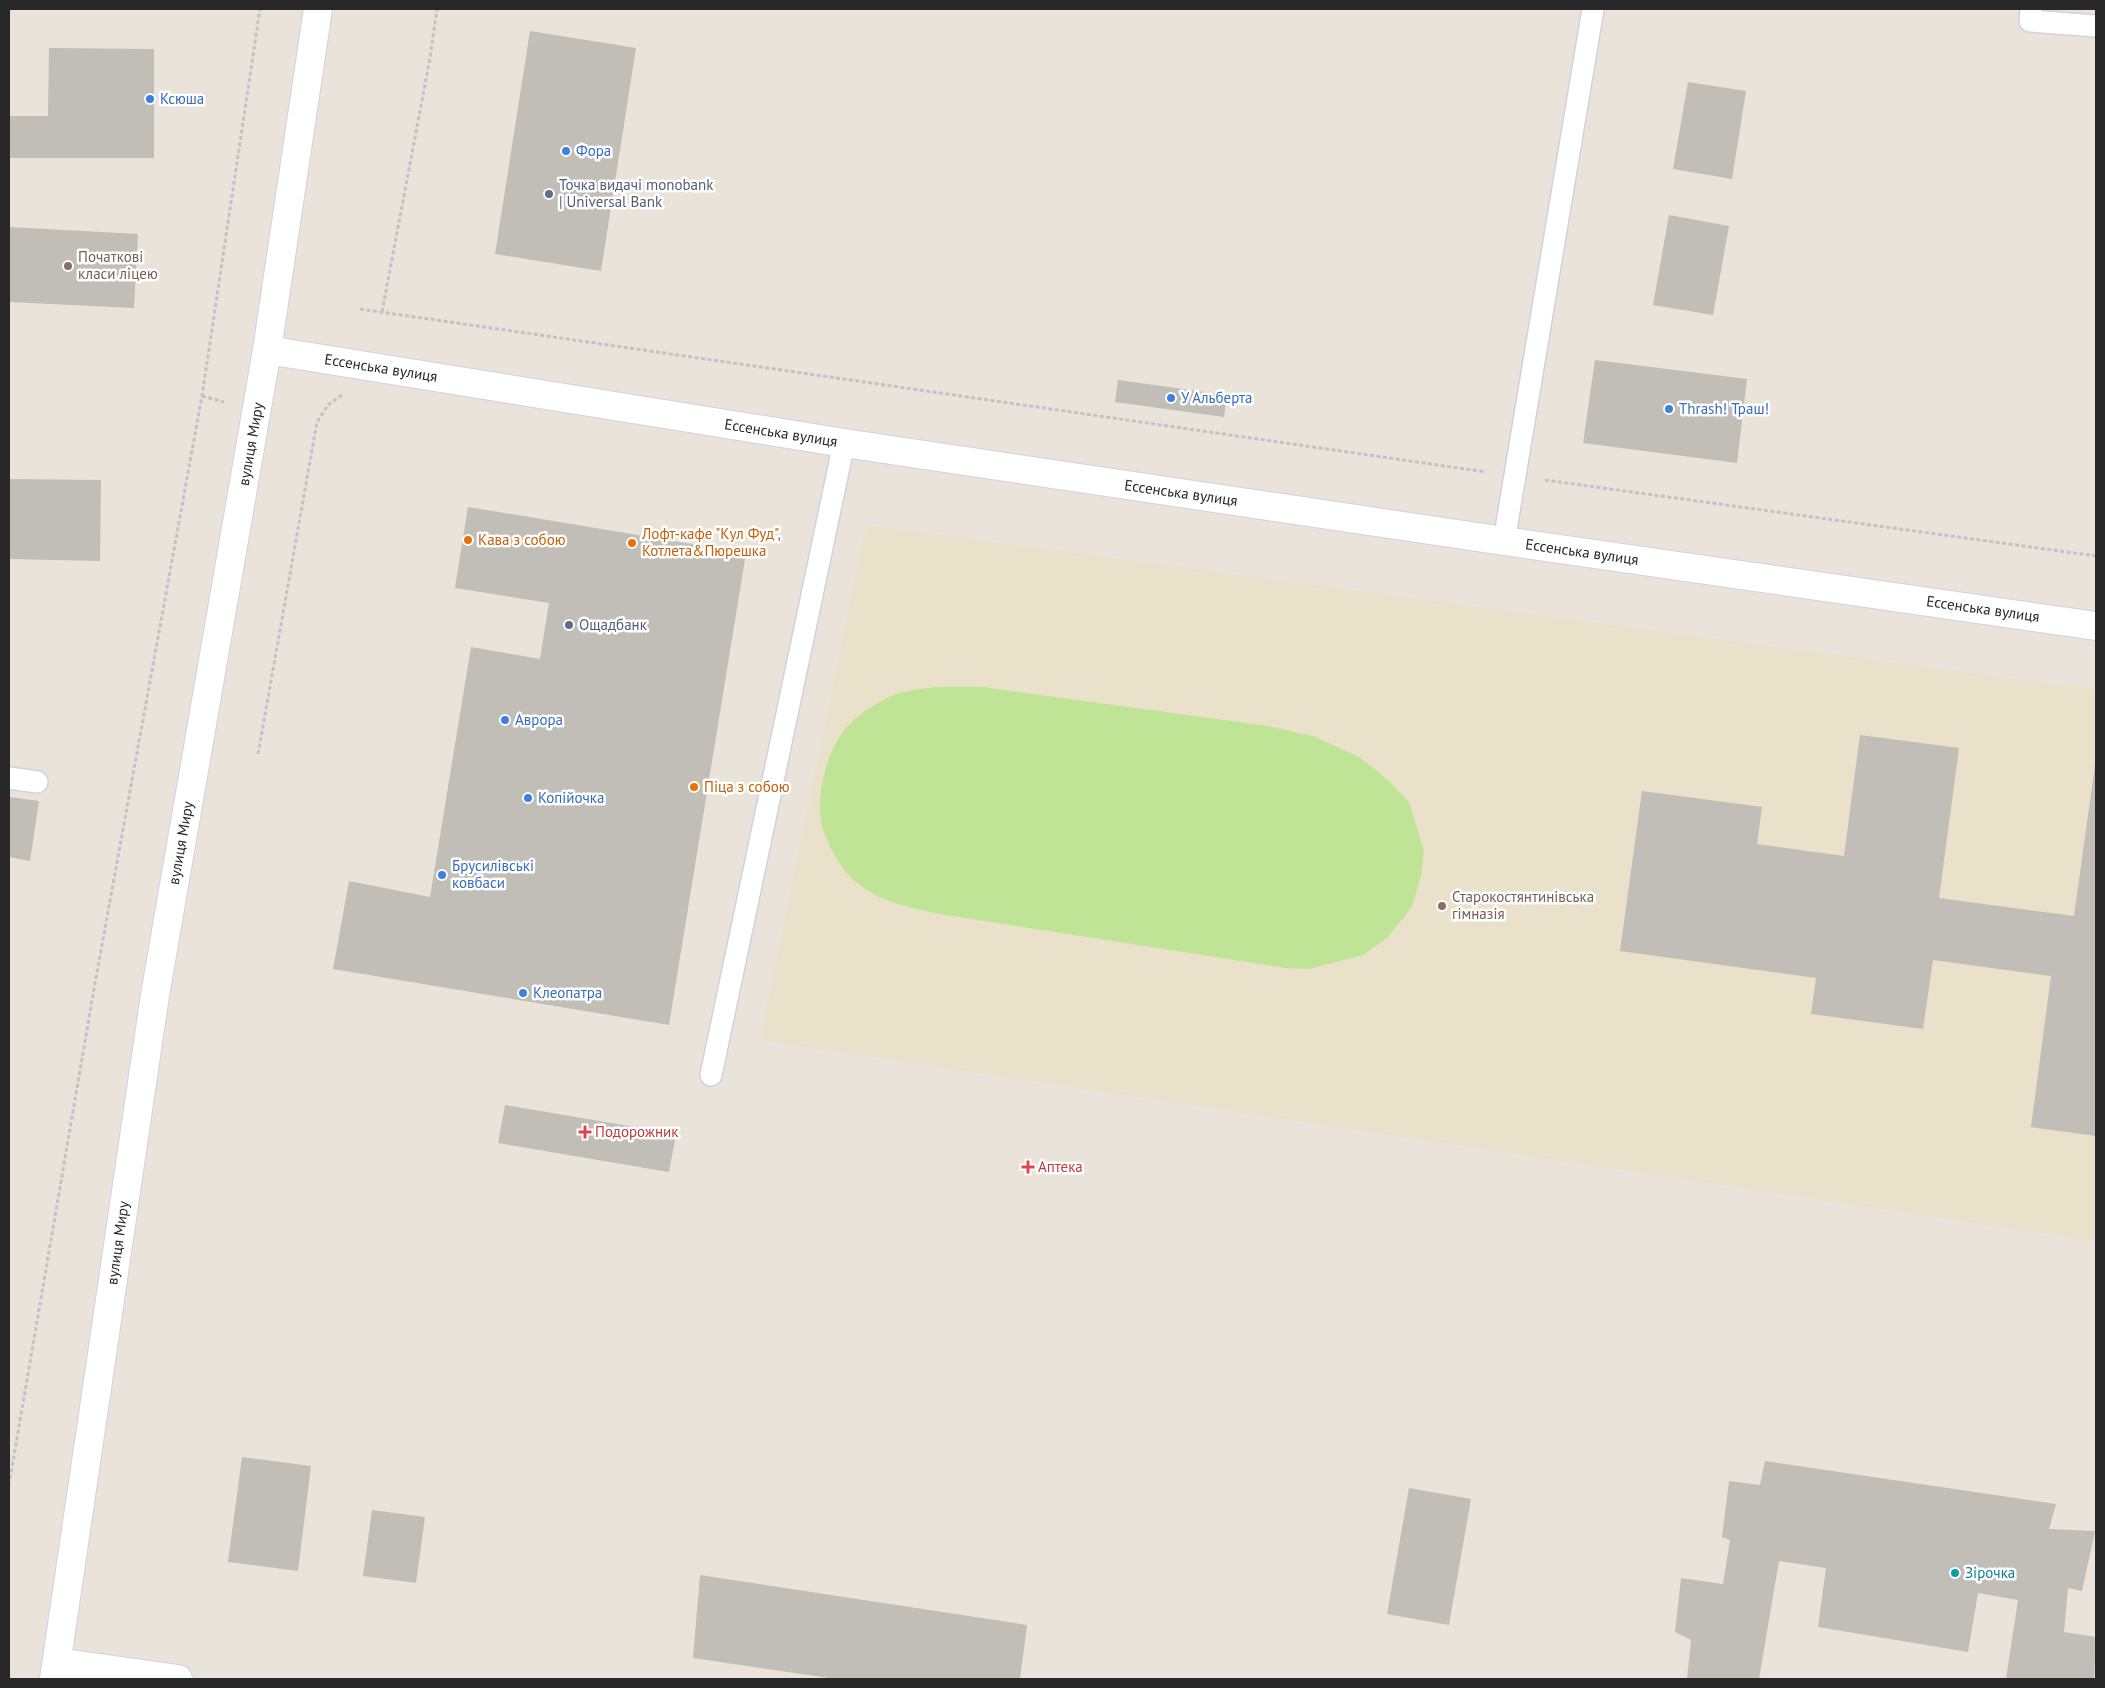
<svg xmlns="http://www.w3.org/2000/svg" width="2105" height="1688" font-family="'PT Sans',sans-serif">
	<rect width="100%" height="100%" fill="#e9e3da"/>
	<path fill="#eae1ca" d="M866,525L2096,690V1241L760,1040Z"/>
	<path fill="#c0e496" d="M940,687H982L1268,726L1313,736L1359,757L1389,781L1409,802L1424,850L1421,876L1412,907L1387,938L1363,955L1309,969L1286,968L946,915C914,909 880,903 855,881C840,868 829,847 823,829C813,799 828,744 851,723C862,711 887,696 903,692C915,689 928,688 940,687Z"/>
	<g fill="#c1bdb7">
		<path d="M530,31L636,48L601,271L495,254Z"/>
		<path d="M49,48L154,49V158H9V116H48Z"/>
		<path d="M1688,82L1746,91L1732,179L1673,169Z"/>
		<path d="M1669,215L1729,226L1713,315L1653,305Z"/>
		<path d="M9,227L138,234L134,308L9,302Z"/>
		<path d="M1595,360L1747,379L1737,463L1583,443Z"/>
		<path d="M1118,380L1227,395L1224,417L1115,402Z"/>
		<path d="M9,479L101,480L100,561L9,559Z"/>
		<path d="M468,507L746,553L669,1025L333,969L349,881L430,897L471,647L540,659L549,603L455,588Z"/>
		<path d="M1860,735L1959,748L1939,898L2074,916L2096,758V1136L2031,1127L2051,976L1933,960L1923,1029L1811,1014L1816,978L1620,951L1642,791L1762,807L1757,844L1844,856Z"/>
		<path d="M9,797L39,801L30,861L9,857Z"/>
		<path d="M505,1105L676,1134L669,1172L498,1143Z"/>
		<path d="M242,1457L311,1466L298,1571L228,1562Z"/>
		<path d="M1765,1461L2056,1504L2049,1529L2095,1531L2082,1591L2068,1588L2064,1632L2096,1637L2094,1679H2006L2018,1600L1978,1593L1968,1652L1818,1627L1826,1568L1779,1561L1759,1679H1687L1691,1640L1675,1632L1681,1578L1723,1584L1730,1540L1722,1537L1729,1481L1760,1485Z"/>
		<path d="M1409,1488L1471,1499L1449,1625L1387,1614Z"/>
		<path d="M372,1510L425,1517L416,1583L363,1576Z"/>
		<path d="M700,1575L1027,1625L1020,1679H836L693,1658Z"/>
	</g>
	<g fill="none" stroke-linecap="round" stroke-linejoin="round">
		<g stroke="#cfd2e0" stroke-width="24">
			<g id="lane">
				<path d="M2031,9L2030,21L2096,26"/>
				<path d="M1504,541L1593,9"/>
				<path d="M9,778L37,782"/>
				<path d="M711,1075L844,443"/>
			</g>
		</g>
		<g stroke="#cfd2e0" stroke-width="30">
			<path id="street" d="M57,1662L178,1679"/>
		</g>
		<g stroke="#cfd2e0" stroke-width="30">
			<g id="secondary">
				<path d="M267,350L844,443L1504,541L2096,626"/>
				<path d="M54,1679L155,995L267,350L318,9"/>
			</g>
		</g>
		<g stroke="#c3c3c3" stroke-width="3" stroke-dasharray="4 2.5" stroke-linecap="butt">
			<path d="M360,309L1486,472"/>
			<path d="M382,312L430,58L437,9"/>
			<path d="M202,396L224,402"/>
			<path d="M1545,480L2096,556"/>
			<path d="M258,754L317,422L328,405L342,395"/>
			<path d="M9,1485L95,983L202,396L260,9"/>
		</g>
		<use href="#lane" stroke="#fff" stroke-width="21"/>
		<use href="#street" stroke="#fff" stroke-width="28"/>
		<use href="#secondary" stroke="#fff" stroke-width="28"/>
	</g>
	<g fill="#3f7fe0" stroke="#fff" stroke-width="2">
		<circle cx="150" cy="99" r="5"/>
		<circle cx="566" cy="151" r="5"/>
		<circle cx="1171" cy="398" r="5"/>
		<circle cx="1669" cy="409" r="5"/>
		<circle cx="505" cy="720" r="5"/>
		<circle cx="528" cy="798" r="5"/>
		<circle cx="442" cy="875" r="5"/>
		<circle cx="523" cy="993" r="5"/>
	</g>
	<g fill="#5c6f8a" stroke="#fff" stroke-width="2">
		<circle cx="549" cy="194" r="5"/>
		<circle cx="569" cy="625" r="5"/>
	</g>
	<g fill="#8d6e63" stroke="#fff" stroke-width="2">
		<circle cx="68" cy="266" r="5"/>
		<circle cx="1442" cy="906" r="5"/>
	</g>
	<g fill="#e8710a" stroke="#fff" stroke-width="2">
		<circle cx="468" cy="540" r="5"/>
		<circle cx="632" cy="543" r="5"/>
		<circle cx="694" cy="787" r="5"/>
	</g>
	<g fill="#e0444e" stroke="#fff" stroke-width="2">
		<path d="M582.5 1124.5h5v5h5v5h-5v5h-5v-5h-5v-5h5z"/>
		<path d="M1025.5 1159.5h5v5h5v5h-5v5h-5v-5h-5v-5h5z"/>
	</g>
	<circle fill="#0f9aa8" stroke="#fff" stroke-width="2" cx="1955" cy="1573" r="5"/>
	<g text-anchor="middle" stroke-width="5" stroke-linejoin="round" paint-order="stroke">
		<g font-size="15" fill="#366cbe" stroke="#fff" text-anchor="start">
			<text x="160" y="104">Ксюша</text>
			<text x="576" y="156">Фора</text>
			<text x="1181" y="403">У Альберта</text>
			<text x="1679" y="414">Thrash! Траш!</text>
			<text x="515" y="725">Аврора</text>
			<text x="538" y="803">Копійочка</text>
			<text x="452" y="871">Брусилівські<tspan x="452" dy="17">ковбаси</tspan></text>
			<text x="533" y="998">Клеопатра</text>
		</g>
		<g font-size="15" fill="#4e5e75" stroke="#fff" text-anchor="start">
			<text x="559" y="190">Точка видачі monobank<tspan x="559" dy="17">| Universal Bank</tspan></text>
			<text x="579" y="630">Ощадбанк</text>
		</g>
		<g font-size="15" fill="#785e54" stroke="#fff" text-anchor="start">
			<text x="78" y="262">Початкові<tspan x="78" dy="17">класи ліцею</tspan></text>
			<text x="1452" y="902">Старокостянтинівська<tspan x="1452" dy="17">гімназія</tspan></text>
		</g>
		<g font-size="15" fill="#282828" stroke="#fff">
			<text transform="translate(381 368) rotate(9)" y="5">Ессенська вулиця</text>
			<text transform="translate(781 433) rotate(9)" y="5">Ессенська вулиця</text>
			<text transform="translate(251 444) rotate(-80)" y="5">вулиця Миру</text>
			<text transform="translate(1181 493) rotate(8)" y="5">Ессенська вулиця</text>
			<text transform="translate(1582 552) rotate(8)" y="5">Ессенська вулиця</text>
			<text transform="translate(1983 609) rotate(8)" y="5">Ессенська вулиця</text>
			<text transform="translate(181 843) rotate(-80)" y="5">вулиця Миру</text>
			<text transform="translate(118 1243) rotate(-82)" y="5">вулиця Миру</text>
		</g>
		<g font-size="15" fill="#c56008" stroke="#fff" text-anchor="start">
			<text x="642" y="539">Лофт-кафе "Кул Фуд",<tspan x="642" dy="17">Котлета&amp;Пюрешка</tspan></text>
			<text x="478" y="545">Кава з собою</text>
			<text x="704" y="792">Піца з собою</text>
		</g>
		<g font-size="15" fill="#be3a42" stroke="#fff" text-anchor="start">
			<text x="595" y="1137">Подорожник</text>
			<text x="1038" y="1172">Аптека</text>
		</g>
		<g font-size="15" fill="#0d838f" stroke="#fff" text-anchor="start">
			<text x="1965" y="1578">Зірочка</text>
		</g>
	</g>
	<rect width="2105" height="1688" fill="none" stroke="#282828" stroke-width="20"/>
</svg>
